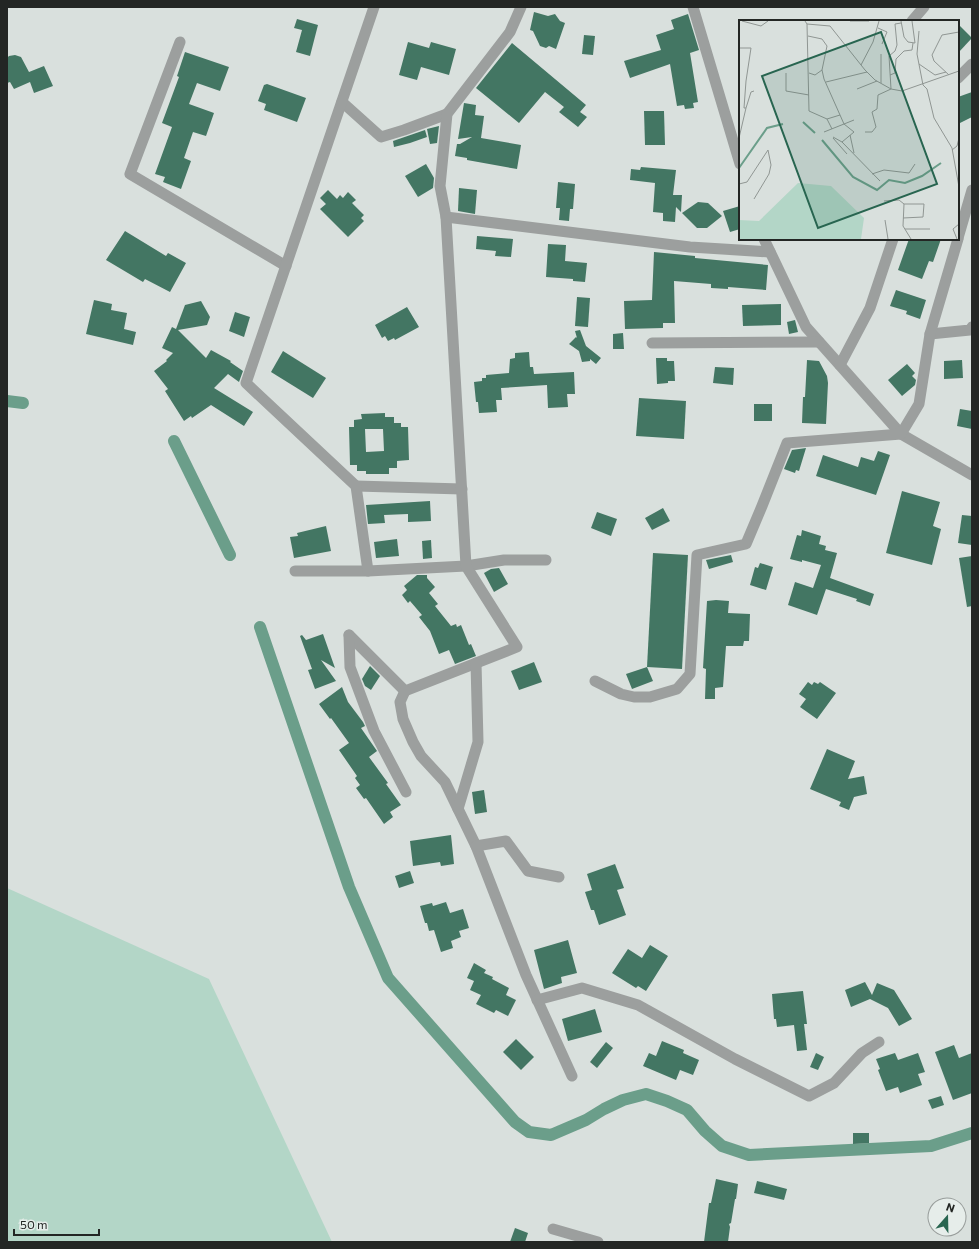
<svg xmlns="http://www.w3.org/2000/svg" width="979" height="1249" font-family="Commissioner,sans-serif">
	<rect width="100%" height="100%" fill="#d9e0dd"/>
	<path fill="#b3d6c7" d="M7,888L209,979L332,1242H7Z"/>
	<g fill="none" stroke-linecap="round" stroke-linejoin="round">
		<g stroke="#6b9e8a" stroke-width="12">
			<path d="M7,401L23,403"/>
			<path d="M174,441L230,555"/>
			<path d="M260,627L349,887L388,978L515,1122L529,1132L551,1135L586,1120L604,1109L623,1100L646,1094L667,1101L687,1110L705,1131L722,1146L749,1155L931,1146L972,1133"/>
		</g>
	</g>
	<g fill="#437663" fill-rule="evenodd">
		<path d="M534,12L548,16L555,14L560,21L565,23L556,49L549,46L546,48L540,46L533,31L530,30Z"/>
		<path d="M688,14L699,50L690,53L698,102L693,103L694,108L685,109L684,105L677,106L670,64L630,78L624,61L661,50L656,35L674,29L671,20Z"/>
		<path d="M297,19L318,25L310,56L296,52L302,30L294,28Z"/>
		<path d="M958,24L972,38L958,53Z"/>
		<path d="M584,35L595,36L593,55L582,54Z"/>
		<path d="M408,42L429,48L431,42L456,49L449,75L421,67L417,80L399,75Z"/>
		<path d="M512,43L586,105L580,112L587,117L578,127L559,112L564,107L545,92L519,123L476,88Z"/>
		<path d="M185,52L229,67L220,91L197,83L189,104L214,113L206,136L193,132L184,158L191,161L181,189L163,182L165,177L155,174L172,127L162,123L179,77L177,76Z"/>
		<path d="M15,55L21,57L29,72L44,66L53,86L34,93L30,82L14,89L10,82L7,83V58L9,56Z"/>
		<path d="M267,84L306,98L297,122L264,110L266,104L258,101L264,85Z"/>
		<path d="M972,92V117L958,124V97Z"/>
		<path d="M464,103L476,105L475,115L484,116L481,138L521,145L517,169L467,160V158L455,156L457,144H460L472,137L458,139Z"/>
		<path d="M644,111H664L665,145H645Z"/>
		<path d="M439,126L437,143L430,144L427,129Z"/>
		<path d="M425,130L427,137L410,143L394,147L393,141Z"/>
		<path d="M426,164L434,178L433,188L418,197L405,176Z"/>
		<path d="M641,167L676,170L673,195H682L681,212L676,207L675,222L663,221V213L653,212L655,183L630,180L631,169L640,170Z"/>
		<path d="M558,182L575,184L573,209H570L569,221L559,220L560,208H556Z"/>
		<path d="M459,188L477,190L475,214L458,211Z"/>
		<path d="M328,190L337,199L340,195L343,198L348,192L356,200L352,203L364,215L361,218L364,221L348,237L320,209L326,204L320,198Z"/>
		<path d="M698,202L708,203L722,216L707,228H697L682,213Z"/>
		<path d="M740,206V229L730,232L723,211Z"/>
		<path d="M125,231L166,256L168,253L186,263L170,292L145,279L143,282L106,260Z"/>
		<path d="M477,236L513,239L511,257L495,256L496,251L476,249Z"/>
		<path d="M909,239H941L933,262L929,261L922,279L898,270Z"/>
		<path d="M548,244L566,245L565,261L587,263L585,282L573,281V279L546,277Z"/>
		<path d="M654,252L695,256V258L768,265L766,290L728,287V289L711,288V284L674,281L675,323H663V328L625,329L624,301L652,300Z"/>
		<path d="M896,290L926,300L920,319L906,314L907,311L890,306Z"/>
		<path d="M577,297L590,298L588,327L575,326Z"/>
		<path d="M94,300L112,304L111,310L127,313L124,329L136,332L133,345L86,334Z"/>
		<path d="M201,301L210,317L207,325L178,330L206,358L211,350L231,361L230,362L243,371L239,382L228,374L214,388L253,412L244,426L211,405L192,418L191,416L184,421L165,391L168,389L154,371L167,361L166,360L173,353L162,348L172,327L176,329L185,305Z"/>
		<path d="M781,304V325L743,326L742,305Z"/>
		<path d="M407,307L419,327L395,340L394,338L388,341L385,336L382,338L375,325Z"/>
		<path d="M235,312L250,317L244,337L229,331Z"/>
		<path d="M795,320L798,332L789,334L787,322Z"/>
		<path d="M580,330L586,346L601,358L596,364L590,359V361L582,362L579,351L569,344L576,337L577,338L575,331Z"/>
		<path d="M623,333L624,349H613V334Z"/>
		<path d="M283,351L326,378L313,398L271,372Z"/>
		<path d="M529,352L530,367H533L534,374L574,372L575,394H567L568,407L548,408L547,385L501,388L502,400H496L497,412L479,413L478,402H476L474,382L482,381V378H486V375L509,373L510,359L515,358V353Z"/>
		<path d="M656,358H667V361H674L675,381H668V383L657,384Z"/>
		<path d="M807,360L819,361L827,376L828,383L826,424L802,423L803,397H805Z"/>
		<path d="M962,360L963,378L944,379V361Z"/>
		<path d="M907,364L915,373L912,376L916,380L915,385L902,396L888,380Z"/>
		<path d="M715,367L734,368L733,385L713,383Z"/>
		<path d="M639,398L686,401L684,439L636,436Z"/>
		<rect x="754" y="404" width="18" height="17"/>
		<path d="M960,409L972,411V429L957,426Z"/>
		<path d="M385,413V417H394V423H401V427H408L409,460L397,461V468H389V474H366V471H357V465H350L349,427H354V420L362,419L361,414ZM365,429H383L384,451L366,452Z"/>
		<path d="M806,448L799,471L796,470L795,473L784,469L792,450Z"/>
		<path d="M878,451L890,455L876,495L816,476L823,455L858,467L861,457L874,461Z"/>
		<path d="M902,491L940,502L933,526L941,529L932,565L886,553Z"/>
		<path d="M430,501L431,521L408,522V514L384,515L385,523L368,524L366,505Z"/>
		<path d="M663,508L670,521L652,530L645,518Z"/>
		<path d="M597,512L617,519L611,536L591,528Z"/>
		<path d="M962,515L972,516V545L958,543Z"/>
		<path d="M326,526L331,551L294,558L290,537L298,536L297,533Z"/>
		<path d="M802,530L821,536L819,544L826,546L825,550L837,553L830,578L874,594L870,606L856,601L857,599L826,589L817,615L788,605L795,582L813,588L821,565L802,560V562L790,559L797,535L801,536Z"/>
		<path d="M397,539L399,556L376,558L374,542Z"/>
		<path d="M431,540L432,558L423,559L422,541Z"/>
		<path d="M653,553L688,555L682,669L647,667Z"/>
		<path d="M731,555L733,562L709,569L706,560Z"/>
		<path d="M972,556V606L967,607L959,558Z"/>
		<path d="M760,563L773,567L766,590L750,585L755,567L758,568Z"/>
		<path d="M499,568L508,584L494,592L484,573L491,569Z"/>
		<path d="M417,575H427V578L435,587L429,593L438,604L435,606L451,626L456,624L457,627L461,625L469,645L471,644L476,656L455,664L449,650L439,654L430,631L419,617L422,615L410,601L408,603L402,595L407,590L404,586Z"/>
		<path d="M716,600L729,601L728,613L750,614L749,641H744L743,646H726L723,687L715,688V699H705L706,669L703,668L707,601Z"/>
		<path d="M323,634L335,668L321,660L336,681L315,689L308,670L312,669L300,636L302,635L306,640Z"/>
		<path d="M534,662L542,682L519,690L511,671Z"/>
		<path d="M370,666L380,676L371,690L365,686L362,679Z"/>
		<path d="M647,667L653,681L632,689L626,674Z"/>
		<path d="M808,682L812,685L814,682L818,684L820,682L836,693L817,719L800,707L806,699L799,694Z"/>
		<path d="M342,687L348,702L363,722L365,726L361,728L377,751L369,757L388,783L386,784L401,805L390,812L393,817L384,824L366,798L364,799L356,788L360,785L355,778L357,776L339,750L349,743L331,718L330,719L319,704Z"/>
		<path d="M827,749L855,761L848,779L864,776L867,794L854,797L849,810L839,806L841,802L810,789Z"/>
		<path d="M484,790L487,812L475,814L472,792Z"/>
		<path d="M451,835L454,864L441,866L440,862L413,866L410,841Z"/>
		<path d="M615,864L624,888L617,890L626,915L599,925L594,910H591L585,892L592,890L587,874Z"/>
		<path d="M410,871L414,883L399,888L395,876Z"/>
		<path d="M446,902L450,913L463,909L469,928L459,931L461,937L451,941L453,948L441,952L434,930L429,931L427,923H425L420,906L432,903L433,906Z"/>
		<path d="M568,940L577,973L561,977L562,983L544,989L534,950Z"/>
		<path d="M650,945L668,956L646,991L638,986L636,988L612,973L628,949L642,958Z"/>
		<path d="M474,963L486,970L484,973L493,977L492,979L509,988L506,995L516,1000L508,1016L496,1010L494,1013L476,1004L481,995L470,990L474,981L467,978Z"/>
		<path d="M865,982L872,995L877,983L894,990L912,1019L899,1026L888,1008L870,999L851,1007L845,990Z"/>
		<path d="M803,991L807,1024H804L807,1050L797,1051L794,1025L777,1027L776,1019H774L772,994Z"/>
		<path d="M595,1009L602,1032L568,1041L562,1019Z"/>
		<path d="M516,1039L534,1057L521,1070L503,1052Z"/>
		<path d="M662,1041L684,1050L683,1053L699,1060L693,1075L680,1070L676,1080L643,1066L649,1053L656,1056Z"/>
		<path d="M606,1042L613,1048L597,1068L590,1062Z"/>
		<path d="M954,1045L959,1058L972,1053V1093L953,1100L935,1052Z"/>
		<path d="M816,1053L824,1057L818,1070L810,1067Z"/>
		<path d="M895,1053L898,1060L918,1053L925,1072L918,1074L922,1085L900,1093L898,1087L886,1091L878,1070L880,1069L876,1059Z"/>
		<path d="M941,1096L944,1105L932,1109L928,1100Z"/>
		<path d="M853,1133H869V1143L853,1144Z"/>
		<path d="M716,1179L738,1184L736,1199H735L731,1223L729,1224L730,1227L728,1242H704L709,1203H711Z"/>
		<path d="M757,1181L787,1189L784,1200L754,1193Z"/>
		<path d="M515,1228L528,1233L525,1242H510Z"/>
	</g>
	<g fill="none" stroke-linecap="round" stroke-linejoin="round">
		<g stroke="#9c9f9e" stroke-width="11">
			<path d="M693,7L740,164"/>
			<path d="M912,21L924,7"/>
			<path d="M180,42L130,174L286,266"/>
			<path d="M958,78L972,64"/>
			<path d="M342,102L381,137L404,130L447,114"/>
			<path d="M446,217L690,247L770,252"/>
			<path d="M958,238L972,190"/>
			<path d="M764,239L806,327L901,434L972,475"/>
			<path d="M930,334L970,330L972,327"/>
			<path d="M652,343L819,342"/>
			<path d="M840,365L870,308L893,239"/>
			<path d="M356,486L462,489"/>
			<path d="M295,571H368L466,566L504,560H546"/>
			<path d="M368,571L356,486L246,383L374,7"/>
			<path d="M349,635L405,691L517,647L466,566L446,217L440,186L447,114L510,32L521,7"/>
			<path d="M349,635L350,667L374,731L406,792"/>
			<path d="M595,681L621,694L634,697H650L677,689L690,674L697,555L746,544L762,506L787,443L901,434L919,404L930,334L958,239"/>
			<path d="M405,691L400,702L403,719L413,742L421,756L445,782L476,846L526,975L572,1076"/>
			<path d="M458,809L478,742L476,663"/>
			<path d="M476,846L506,841L528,871L559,877"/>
			<path d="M537,1000L582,988L638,1005L735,1059L809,1096L834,1083L862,1053L879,1042"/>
			<path d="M553,1229L598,1242"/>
		</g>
	</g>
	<g transform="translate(739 20)">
		<rect width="220" height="220" fill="#d9e0dd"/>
		<path d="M59,163L92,166L125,198L122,219H0V200L20,201Z" fill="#b3d6c7"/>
		<path fill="none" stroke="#6b9e8a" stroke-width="2" d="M64,102L76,113M83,120L114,157L138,170L150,160L166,163L183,156L202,143M0,148L28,108L44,104"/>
		<path fill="none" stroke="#909693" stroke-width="1" d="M3,1L22,6L29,1M66,1L68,4L91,6L126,50L136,60L152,69L163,71L220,51M111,1H130M162,1L165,17L169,22L176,23L173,1M68,4L70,91L88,99L93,109M139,8L148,12L143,24M180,11L178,34L184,65L188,69L195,98L213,128L220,167M69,16L83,19L88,26L83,50L85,59L105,104L115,112L103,122L94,117M0,28H12L7,61L5,88H7L0,118M180,44L196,55L207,52M122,45L134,22L140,1M47,53V71L70,75M70,53L76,55L83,50M151,55L156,53L157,39L165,31L173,30L174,23M210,55L195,41L193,35L203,15L220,12M87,62L128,52M142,63V34M118,69L138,61M7,88L12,72L15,71M88,99L101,95M85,112L115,100M126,112H133L137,107L133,92L138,89L139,75L152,69L150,36L156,31L158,25L156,4L162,3M111,115L115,133M94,118L108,134M103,122L141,161M213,130L218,126L220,118M133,154L145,150L170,153L176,144M0,164L8,162L29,130L32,145L30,154L15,179M145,181L160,180L165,184L164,206L172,219M164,198L184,197L185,184H165M146,200L149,219M166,209H191M218,219L214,209L220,204"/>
		<path fill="#286550" fill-opacity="0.15" stroke="#286550" stroke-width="2" d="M142,12L198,164L79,208L23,56Z"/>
		<rect width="220" height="220" fill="none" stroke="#232624" stroke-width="2"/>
	</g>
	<rect width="979" height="1249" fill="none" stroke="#232624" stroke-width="16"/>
	<g transform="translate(947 1217) rotate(20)"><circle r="19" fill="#e6edea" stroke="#989d9b"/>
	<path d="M0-3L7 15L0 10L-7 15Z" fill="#286550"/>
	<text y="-6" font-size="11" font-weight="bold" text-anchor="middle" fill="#232624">N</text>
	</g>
	<path d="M14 1229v6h85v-6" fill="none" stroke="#232624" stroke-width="2"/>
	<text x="20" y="1229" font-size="12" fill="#232624" stroke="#e6edea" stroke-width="3" paint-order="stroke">50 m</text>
</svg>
